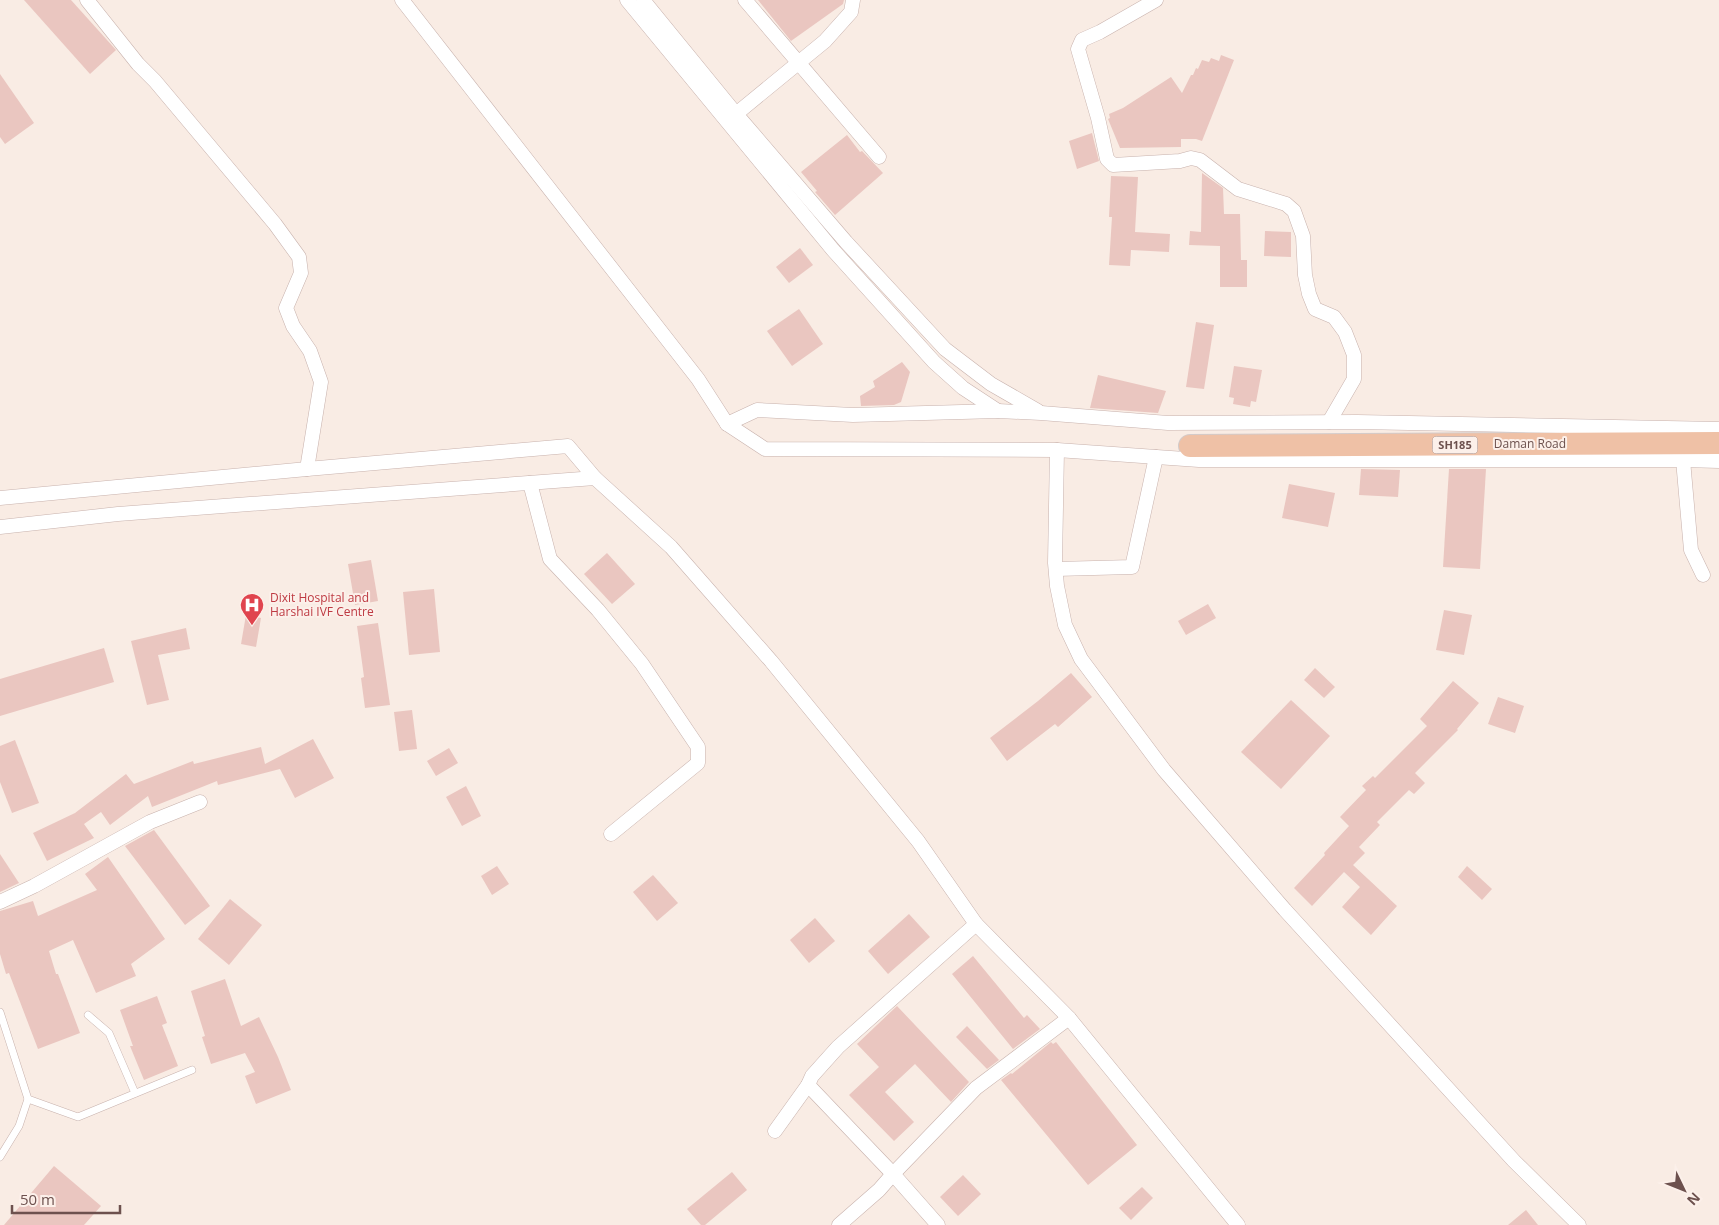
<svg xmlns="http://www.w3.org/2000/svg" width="1719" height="1225" font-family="'Open Sans',sans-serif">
	<rect width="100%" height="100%" fill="#f9ece4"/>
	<g fill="#eac6c0">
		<path d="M24,0H71L116,50L90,74Z"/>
		<path d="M758,0H844L843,4L791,41Z"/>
		<path d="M1221,55L1234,60L1202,141L1196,139H1181V147L1120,148L1108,119L1110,118L1109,114L1123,108L1171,77L1182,93L1191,75H1193L1196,68L1198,69L1202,60L1209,62L1211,58L1219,61Z"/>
		<path d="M0,74L34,123L5,144L0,137Z"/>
		<path d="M1092,133L1099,161L1077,169L1069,141Z"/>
		<path d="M847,135L860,152L862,151L883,173L835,215L815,192L817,191L801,172Z"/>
		<path d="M1202,173L1223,188L1224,214H1240L1241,260H1247V287H1220V246L1189,245L1190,231L1201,232Z"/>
		<path d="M1111,176L1138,177L1135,232L1170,234L1169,252L1131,250L1130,266L1109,265L1112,217H1109Z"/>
		<path d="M1265,231L1291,232V257L1264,256Z"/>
		<path d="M800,248L813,265L789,283L776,267Z"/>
		<path d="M799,309L823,344L792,366L767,331Z"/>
		<path d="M1196,322L1214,325L1204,389L1186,387Z"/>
		<path d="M902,362L910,372L901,402L894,405L861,406L860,396L875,387L873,381Z"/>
		<path d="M1234,366L1262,370L1256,402L1251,401L1250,407L1233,404L1234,398L1229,397Z"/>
		<path d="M1098,375L1166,391L1158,413L1090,408Z"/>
		<path d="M1361,469L1400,470L1398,497L1359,495Z"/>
		<path d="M1449,469H1486L1480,569L1443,567Z"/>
		<path d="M1289,484L1335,493L1328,527L1282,518Z"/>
		<path d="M607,553L635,584L612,604L584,574Z"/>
		<path d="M371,560L378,601L355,605L348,564Z"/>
		<path d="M434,589L440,652L409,655L403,592Z"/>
		<path d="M1208,604L1216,618L1186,635L1178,621Z"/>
		<path d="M1444,610L1472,615L1464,655L1436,650Z"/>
		<path d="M246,615L261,618L256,647L241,644Z"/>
		<path d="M378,623L390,705L365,708L361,678L364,677L357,626Z"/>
		<path d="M186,628L190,649L158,655L169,700L147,705L131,641Z"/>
		<path d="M104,648L114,682L0,716V679Z"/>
		<path d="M1315,668L1335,687L1324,698L1304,680Z"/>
		<path d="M1071,673L1092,697L1058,727L1055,724L1007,761L990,738L1038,701Z"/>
		<path d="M1453,681L1479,703L1457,729L1458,730L1415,773L1425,783L1414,794L1409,790L1377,822L1380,825L1359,847L1365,853L1353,865L1397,906L1371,935L1342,907L1360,887L1344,872L1312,906L1294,888L1325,855L1324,853L1349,826L1340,817L1366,790L1362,786L1373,776L1375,778L1427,726L1420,719Z"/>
		<path d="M1498,697L1524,706L1515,733L1488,724Z"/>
		<path d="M1291,700L1330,736L1281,789L1241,752Z"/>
		<path d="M412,710L417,749L399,751L394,712Z"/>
		<path d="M313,739L334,778L295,798L280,769L218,785L217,781L152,807L148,796L110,825L101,812L84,824L94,838L47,861L33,833L75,813L126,774L134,784L193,761L194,764L261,747L265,764Z"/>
		<path d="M15,740L39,803L12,813L0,782V746Z"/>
		<path d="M449,748L458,763L436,776L427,761Z"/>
		<path d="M466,786L481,816L462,826L446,797Z"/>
		<path d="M154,830L210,906L185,925L125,846Z"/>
		<path d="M0,854L19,883L0,892Z"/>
		<path d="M108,857L165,939L131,964L136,976L96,993L73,940L49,951L56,974H58L80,1033L38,1049L9,973L6,974L0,954V911L33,901L38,916L97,890L85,874Z"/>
		<path d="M497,866L509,884L492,895L481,876Z"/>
		<path d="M1467,866L1492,889L1482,900L1458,877Z"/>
		<path d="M653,875L678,903L657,921L633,892Z"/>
		<path d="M230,899L262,925L229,965L198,939Z"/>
		<path d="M909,914L930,937L888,974L868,951Z"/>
		<path d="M815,918L835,941L809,963L790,940Z"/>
		<path d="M973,956L1024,1018L1027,1015L1040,1029L1013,1049L952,974Z"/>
		<path d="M225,979L241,1026L259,1017L278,1057L291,1090L256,1104L245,1076L255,1072L245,1053L211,1064L202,1037L205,1036L191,991Z"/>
		<path d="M157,996L167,1023L162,1025L178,1066L144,1080L130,1046H133L120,1010Z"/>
		<path d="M897,1006L969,1082L951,1102L915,1064L885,1092L914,1122L894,1141L849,1095L879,1067L857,1044Z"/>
		<path d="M967,1026L999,1060L987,1069L956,1037Z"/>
		<path d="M1051,1042L1053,1044L1056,1042L1137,1145L1088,1185L1001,1080L1011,1073L1012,1074Z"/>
		<path d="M54,1166L101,1206L84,1225H4Z"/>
		<path d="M732,1172L747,1190L705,1225H701L687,1209Z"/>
		<path d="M963,1175L981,1194L958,1216L940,1197Z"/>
		<path d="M1142,1187L1153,1198L1131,1220L1119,1208Z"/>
		<path d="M1526,1210L1538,1225H1508Z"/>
	</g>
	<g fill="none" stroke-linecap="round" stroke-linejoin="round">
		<g stroke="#c8b2ad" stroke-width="8">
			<g id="lane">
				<path d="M0,1012L28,1099L19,1126L0,1157"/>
				<path d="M88,1015L109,1033L135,1093"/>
				<path d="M28,1099L78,1117L192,1070"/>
			</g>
		</g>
		<g stroke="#c8b2ad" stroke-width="15">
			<g id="street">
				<path d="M87,0L138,64L155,81L275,224L299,257L301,273L286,308L293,326L310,351L321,382L307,469"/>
				<path d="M402,0L698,379L727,424L765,449L1057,450L1199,460H1683L1719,461"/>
				<path d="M627,0L833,250L934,362L963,388L998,411"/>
				<path d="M643,0L736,114L846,242L945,349L991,384L1038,411"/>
				<path d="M745,0L879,157"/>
				<path d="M1156,0L1100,32L1082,40L1078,49L1098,118L1107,159L1113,165L1180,161L1191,158L1200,160L1238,189L1286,204L1294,211L1303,236L1305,275L1309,294L1315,309L1334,317L1345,332L1354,355V379L1329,422"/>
				<path d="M736,114L825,41L851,12L853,0"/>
				<path d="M727,424L757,410L853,415L998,411L1041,413L1168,423L1357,422L1719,429"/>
				<path d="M1057,450L1055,563L1057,586L1065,625L1081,659L1164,770L1285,910L1514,1161L1579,1225"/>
				<path d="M1683,460L1691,550L1703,575"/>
				<path d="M530,483L550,559L598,610L642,664L698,747V763L611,834"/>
				<path d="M0,498L307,469L568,446L595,478L671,547L771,661L918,841L976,924L1069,1018L1238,1225"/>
				<path d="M0,527L118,514L595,478"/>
				<path d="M1056,569L1132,567L1156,457"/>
				<path d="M0,902L34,886L150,822L200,802"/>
				<path d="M808,1085L893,1174L938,1225"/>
				<path d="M775,1131L808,1085L812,1076L838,1047L976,924"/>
				<path d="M839,1225L879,1190L893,1174L976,1088L1069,1018"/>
			</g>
		</g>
		<g stroke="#d3cbca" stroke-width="24">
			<path id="primary" d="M1190,446L1719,443"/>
		</g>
		<use href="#lane" stroke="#fff" stroke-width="7"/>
		<use href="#street" stroke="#fff" stroke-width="14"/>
		<use href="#primary" stroke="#efc1a6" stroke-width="22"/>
	</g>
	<defs>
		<g id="hospital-pin" transform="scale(1.25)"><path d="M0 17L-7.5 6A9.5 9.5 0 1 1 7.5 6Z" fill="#e0444e" stroke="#fcf0ea"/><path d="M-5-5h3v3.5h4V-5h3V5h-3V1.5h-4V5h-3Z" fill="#fff"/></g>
	</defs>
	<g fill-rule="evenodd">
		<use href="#hospital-pin" x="252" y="605"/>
	</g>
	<g text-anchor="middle" stroke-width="4" stroke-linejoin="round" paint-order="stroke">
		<rect fill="#fcf0ea" stroke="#98817d" stroke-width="1" x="1432.5" y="436.5" width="45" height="17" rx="4"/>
		<g font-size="11" font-weight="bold" fill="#6d514e">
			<text x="1455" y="449">SH185</text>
		</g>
		<g font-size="12" fill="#6d514e" stroke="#fcf0ea">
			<text x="1530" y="448">Daman Road</text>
		</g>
		<g font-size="12" fill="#be3a42" stroke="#fcf0ea" text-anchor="start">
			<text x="270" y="602">Dixit Hospital and<tspan x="270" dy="14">Harshai IVF Centre</tspan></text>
		</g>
	</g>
	<g transform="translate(1684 1190) rotate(133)" stroke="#fcf0ea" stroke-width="4" paint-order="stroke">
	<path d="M0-4L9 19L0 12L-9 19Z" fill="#6d514e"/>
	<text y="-8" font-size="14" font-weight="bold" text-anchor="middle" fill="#6d514e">N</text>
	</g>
	<path d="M12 1205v8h108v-8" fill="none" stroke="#6d514e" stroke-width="2.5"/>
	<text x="20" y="1205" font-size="15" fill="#6d514e" stroke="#fcf0ea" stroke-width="4" paint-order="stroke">50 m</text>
</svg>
